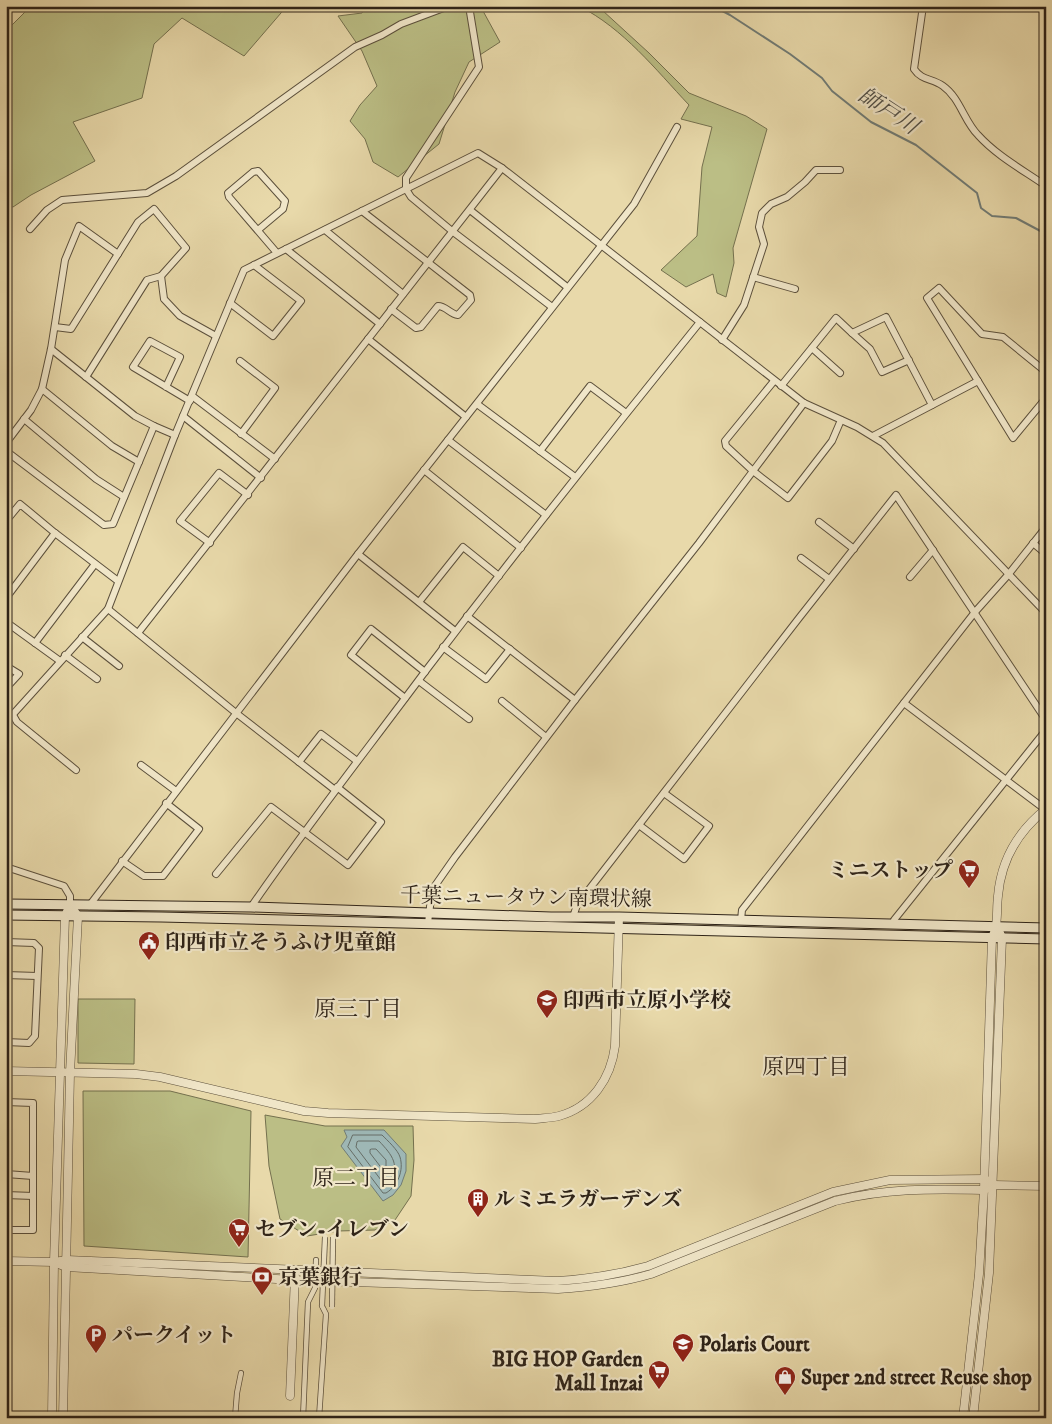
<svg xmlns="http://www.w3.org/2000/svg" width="1052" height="1424" font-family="'IM FELL DW Pica','Noto Serif JP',serif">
	<rect width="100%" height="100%" fill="#e8d9aa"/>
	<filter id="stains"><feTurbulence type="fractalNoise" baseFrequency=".004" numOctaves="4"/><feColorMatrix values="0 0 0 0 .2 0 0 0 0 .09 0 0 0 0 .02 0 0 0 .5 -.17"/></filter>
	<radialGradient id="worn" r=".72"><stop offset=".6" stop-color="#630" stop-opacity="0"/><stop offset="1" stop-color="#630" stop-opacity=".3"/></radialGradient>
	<g fill="#bbbe85" stroke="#74704e">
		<path d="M31,6H287L244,56L182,18L154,44L142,98L73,122L95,161L31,195L13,207L6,206V28L11,26Z"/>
		<path d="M365,6H485L483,11L500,42L469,62L455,92L439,144L398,177L373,162L365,139L350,121L360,105L377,86L362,51L338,16L362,13Z"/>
		<path d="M579,6H597L602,10L649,53L689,93L746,116L767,129L733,248L734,263L726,297L717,293L713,274L686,287L661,270L697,236L702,167L712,127L681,119L689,105C655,69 624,29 579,6Z"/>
		<path d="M78,999H135L134,1064L78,1063Z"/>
		<path d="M83,1091H170L251,1111L248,1257L84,1246Z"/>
		<path d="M265,1115L325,1126H413L414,1160L411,1196L395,1220L375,1230L338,1231L307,1236L280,1219L269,1166Z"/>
	</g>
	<path fill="#9eb7b5" stroke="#717c76" d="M344,1130H384L406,1154V1171L401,1185L393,1195L383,1201L341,1146L347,1137Z"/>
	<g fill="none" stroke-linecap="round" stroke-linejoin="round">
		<g stroke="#666d66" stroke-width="1">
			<path d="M353,1135H382C387,1140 398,1150 400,1157C404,1170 398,1186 386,1193H383L348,1147Z"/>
			<path d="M359,1141H379C392,1155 402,1166 387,1184H384L356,1147L357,1142Z"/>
			<path d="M372,1149H376L386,1160V1170H383L370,1153V1150Z"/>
		</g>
		<path stroke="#717c76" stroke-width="2" d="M713,6L730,15L790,54L822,78L832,91L871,122L916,145L977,193L981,208L992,216L1016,218L1046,234"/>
		<g stroke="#5c503c" stroke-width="6">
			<g id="pedestrian">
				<path d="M235,1418L237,1393L241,1373"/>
				<path d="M303,1418L308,1302L315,1288L316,1260"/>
				<path d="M319,1418L326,1314L322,1306"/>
			</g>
		</g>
		<g stroke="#5c503c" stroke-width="8">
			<g id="minor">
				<path d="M469,6L479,67L406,178V189L411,197L452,231L552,307"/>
				<path d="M923,6L914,69C922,81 932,78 943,86C960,98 964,121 978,135C997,156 1023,170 1046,186"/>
				<path d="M470,210L567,287"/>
				<path d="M362,211L470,295L471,300L458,315C450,314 446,306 438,306L421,327L416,328L391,309"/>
				<path d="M30,229L47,210L62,200L147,193L176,176L355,47L382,35L401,24L449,6"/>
				<path d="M258,230L283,209L285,201L258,171L253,172L228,193L229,197L277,253"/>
				<path d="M325,230L403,294"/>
				<path d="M286,249L380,324"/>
				<path d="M161,276L164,299L180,316L216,336"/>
				<path d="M753,277L795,289"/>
				<path d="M230,303L273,336L301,301L254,265"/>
				<path d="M55,327L71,329L138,222L154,209L186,248L161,276L147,280L86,377"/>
				<path d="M368,339L466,417"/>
				<path d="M722,340L744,305L764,244L759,227L762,213L771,204L787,197L805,182L816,170H840"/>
				<path d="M812,348L840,373"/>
				<path d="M51,349L135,416L154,426L175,435"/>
				<path d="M909,360L882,372L870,349L852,333L886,317L932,405"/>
				<path d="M240,361L275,388L241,434"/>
				<path d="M1046,372L1003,337L982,334L939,288L927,298L1013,438L1046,398"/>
				<path d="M774,381L725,441L726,446L753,471L788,498L832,441L841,420"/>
				<path d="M781,386L836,318L852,333"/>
				<path d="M166,387L180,357L150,341L133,367L190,401"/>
				<path d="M42,389L112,446L139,462"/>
				<path d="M192,396L275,459"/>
				<path d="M477,404L575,477"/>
				<path d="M183,416L261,478"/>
				<path d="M24,419L96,479L124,497"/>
				<path d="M873,436L978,381"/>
				<path d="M448,440L546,515"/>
				<path d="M6,443L31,410L42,389L51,349L65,260L79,226L118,254"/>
				<path d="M6,451L104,525L113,524L154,426"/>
				<path d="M540,451L590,386L626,413"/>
				<path d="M424,470L521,548"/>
				<path d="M6,521L20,504L55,533L118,581"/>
				<path d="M819,522L854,549"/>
				<path d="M210,543L180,521L219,473L248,495"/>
				<path d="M1033,543L1046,554"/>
				<path d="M358,554L455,631"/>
				<path d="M801,558L829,579"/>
				<path d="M910,577L933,550"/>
				<path d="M6,598L55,533"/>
				<path d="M419,602L463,547L499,576"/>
				<path d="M108,609L236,713L335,790"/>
				<path d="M467,616L575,700"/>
				<path d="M6,622L60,661"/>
				<path d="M138,633L502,168"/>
				<path d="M82,637L119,666"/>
				<path d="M35,643L95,564"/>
				<path d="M443,647L486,679L510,649"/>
				<path d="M65,655L97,679"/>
				<path d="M6,666L19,674L6,688"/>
				<path d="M419,681L469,719"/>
				<path d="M405,698L351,655L371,629L425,672"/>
				<path d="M502,701L546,737"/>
				<path d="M904,703L1046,810"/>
				<path d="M6,711L13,715L17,722L76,770"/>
				<path d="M6,722L108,609L175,435L244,270L478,153L502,168L804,403L857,427L883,443L1046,613"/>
				<path d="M299,762L321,734L357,761"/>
				<path d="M141,765L176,791"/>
				<path d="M639,825L684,859L709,826L664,793"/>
				<path d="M122,861L144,876H163L199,829L166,803"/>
				<path d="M6,867L64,886L70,896V905"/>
				<path d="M216,874L271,807L348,865L381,822L337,787"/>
				<path d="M89,906L358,554L634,204L677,127"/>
				<path d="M251,907C306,827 366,751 424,673C514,555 606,438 700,322"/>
				<path d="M573,917L577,905L799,618L896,495L1046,720"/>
				<path d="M741,920L742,910L975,612L1008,575L1046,527"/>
				<path d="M428,923L432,890L455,857L575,700L699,543L804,403"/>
				<path d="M894,925V920L1046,730"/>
				<path d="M6,942L34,943L39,948L35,1036L29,1043L6,1042"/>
				<path d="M6,975L37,976"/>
				<path d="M6,1102L33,1103V1230H6"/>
				<path d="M6,1174L33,1176"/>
				<path d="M6,1195L33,1196"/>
			</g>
		</g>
		<g stroke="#5c503c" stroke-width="9">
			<g id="tertiary">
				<path d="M6,1071L136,1074L160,1077L304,1111L328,1113L535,1119C543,1118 551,1118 559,1116C592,1107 611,1078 615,1046L619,917"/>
				<path d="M6,1261L54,1262L67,1260L557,1281C590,1279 616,1275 648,1266L833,1192L890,1180L985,1179L994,1185"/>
				<path d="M54,1262L66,1267L294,1280L558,1289C590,1287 620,1283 651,1274L835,1201C887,1188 931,1189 984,1190L994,1185L1046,1186"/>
				<path d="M290,1396L295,1276"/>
				<path d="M52,1418L54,1262L65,916L70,905L78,916L70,1073L63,1418"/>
				<path d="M963,1418L979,1274L984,1190L992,938C999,922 996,912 998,896C1001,860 1017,832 1046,809"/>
				<path d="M973,1418L989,1273L1002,938L1000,933"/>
			</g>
		</g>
		<g stroke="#2e2318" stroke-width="11">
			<g id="secondary">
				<path d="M6,904L251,907L551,917H619L1046,928"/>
				<path d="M6,915L161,917L1046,939"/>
			</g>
		</g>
		<use href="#pedestrian" stroke="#f0e6c8" stroke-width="4.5"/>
		<use href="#minor" stroke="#f0e6c8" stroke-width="6"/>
		<use href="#tertiary" stroke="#f0e6c8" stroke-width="8"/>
		<use href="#secondary" stroke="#f0e6c8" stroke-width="9"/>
		<g stroke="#5c503c" stroke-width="6" stroke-linecap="butt">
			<g id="pedestrian-bridge">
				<path d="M322,1306L325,1237"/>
				<path d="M332,1307L333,1237"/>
			</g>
		</g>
		<use href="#pedestrian-bridge" stroke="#f0e6c8" stroke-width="4.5"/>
	</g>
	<defs>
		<g id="supermarket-pin" transform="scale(1.125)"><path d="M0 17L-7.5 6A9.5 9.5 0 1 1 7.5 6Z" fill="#8f2418" stroke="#f0e6c8"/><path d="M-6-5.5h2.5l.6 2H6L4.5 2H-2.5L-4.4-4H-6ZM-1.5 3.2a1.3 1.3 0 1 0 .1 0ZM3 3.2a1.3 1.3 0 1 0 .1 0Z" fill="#fff"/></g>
		<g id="civic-pin" transform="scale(1.125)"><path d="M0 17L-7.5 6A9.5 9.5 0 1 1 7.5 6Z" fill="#8f2418" stroke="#f0e6c8"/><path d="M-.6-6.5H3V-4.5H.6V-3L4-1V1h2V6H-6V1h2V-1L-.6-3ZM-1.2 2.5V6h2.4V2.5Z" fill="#fff"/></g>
		<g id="school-pin" transform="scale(1.125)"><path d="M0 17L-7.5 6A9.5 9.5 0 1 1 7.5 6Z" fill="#8f2418" stroke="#f0e6c8"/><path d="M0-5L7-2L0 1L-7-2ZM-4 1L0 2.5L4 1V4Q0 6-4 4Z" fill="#fff"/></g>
		<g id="building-pin" transform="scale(1.125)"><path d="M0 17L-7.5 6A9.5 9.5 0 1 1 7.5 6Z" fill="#8f2418" stroke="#f0e6c8"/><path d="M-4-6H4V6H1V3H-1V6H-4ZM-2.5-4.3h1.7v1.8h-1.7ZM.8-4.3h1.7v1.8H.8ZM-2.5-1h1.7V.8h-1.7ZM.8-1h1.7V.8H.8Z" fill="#fff"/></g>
		<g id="bank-pin" transform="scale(1.125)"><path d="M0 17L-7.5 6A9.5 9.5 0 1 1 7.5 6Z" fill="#8f2418" stroke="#f0e6c8"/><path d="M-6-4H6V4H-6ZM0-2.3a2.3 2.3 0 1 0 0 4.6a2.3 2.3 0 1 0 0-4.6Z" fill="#fff"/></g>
		<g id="parking-pin" transform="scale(1.125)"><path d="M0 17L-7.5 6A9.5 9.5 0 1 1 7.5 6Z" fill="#8f2418" stroke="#f0e6c8"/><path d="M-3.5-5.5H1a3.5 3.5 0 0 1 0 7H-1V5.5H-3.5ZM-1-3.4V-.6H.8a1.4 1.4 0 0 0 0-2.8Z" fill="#fff"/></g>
		<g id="shop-pin" transform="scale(1.125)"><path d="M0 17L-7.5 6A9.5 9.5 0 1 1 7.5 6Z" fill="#8f2418" stroke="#f0e6c8"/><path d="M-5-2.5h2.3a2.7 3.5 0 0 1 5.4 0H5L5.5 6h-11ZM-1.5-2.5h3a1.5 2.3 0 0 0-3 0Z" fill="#fff"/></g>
	</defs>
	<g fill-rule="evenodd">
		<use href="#supermarket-pin" x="969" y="870"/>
		<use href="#civic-pin" x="149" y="942"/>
		<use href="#school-pin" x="547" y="1000"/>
		<use href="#building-pin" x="478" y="1199"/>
		<use href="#supermarket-pin" x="239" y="1229"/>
		<use href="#bank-pin" x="262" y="1277"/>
		<use href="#parking-pin" x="96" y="1335"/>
		<use href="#school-pin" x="683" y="1344"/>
		<use href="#supermarket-pin" x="659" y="1371"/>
		<use href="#shop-pin" x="785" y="1377"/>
	</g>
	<g text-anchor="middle" stroke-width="4.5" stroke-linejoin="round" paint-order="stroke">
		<g font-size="21" font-weight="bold" fill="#2e2318" stroke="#f0e6c8" text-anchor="start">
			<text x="953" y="877" text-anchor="end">ミニストップ</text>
			<text x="165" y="949">印西市立そうふけ児童館</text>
			<text x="563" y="1007">印西市立原小学校</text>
			<text x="494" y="1206">ルミエラガーデンズ</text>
			<text x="255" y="1236">セブン-イレブン</text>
			<text x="278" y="1284">京葉銀行</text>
			<text x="112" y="1342">パークイット</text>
			<text x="699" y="1351">Polaris Court</text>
			<text x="643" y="1366" text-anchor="end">BIG HOP Garden<tspan x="643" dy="24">Mall Inzai</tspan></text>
			<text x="801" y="1384">Super 2nd street Reuse shop</text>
		</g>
		<g font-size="21" fill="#2e2318" stroke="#f0e6c8">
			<text transform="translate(526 897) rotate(1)" y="7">千葉ニュータウン南環状線</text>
		</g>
		<g font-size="22" font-style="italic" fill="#504f47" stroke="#f0e6c8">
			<text transform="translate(889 110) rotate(33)" y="8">師戸川</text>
		</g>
		<g font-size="22" fill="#2e2318" stroke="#f0e6c8">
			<text x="358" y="1016">原三丁目</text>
			<text x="806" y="1074">原四丁目</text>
			<text x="356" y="1185">原二丁目</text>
		</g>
	</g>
	<rect width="1052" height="1424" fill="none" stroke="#e8d9aa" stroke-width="25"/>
	<rect x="8" y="8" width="1037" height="1409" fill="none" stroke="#2e2318" stroke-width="2.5"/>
	<rect x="12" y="12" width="1027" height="1399" fill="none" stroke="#2e2318"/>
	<rect width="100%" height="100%" filter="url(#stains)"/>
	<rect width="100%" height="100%" fill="url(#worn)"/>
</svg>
